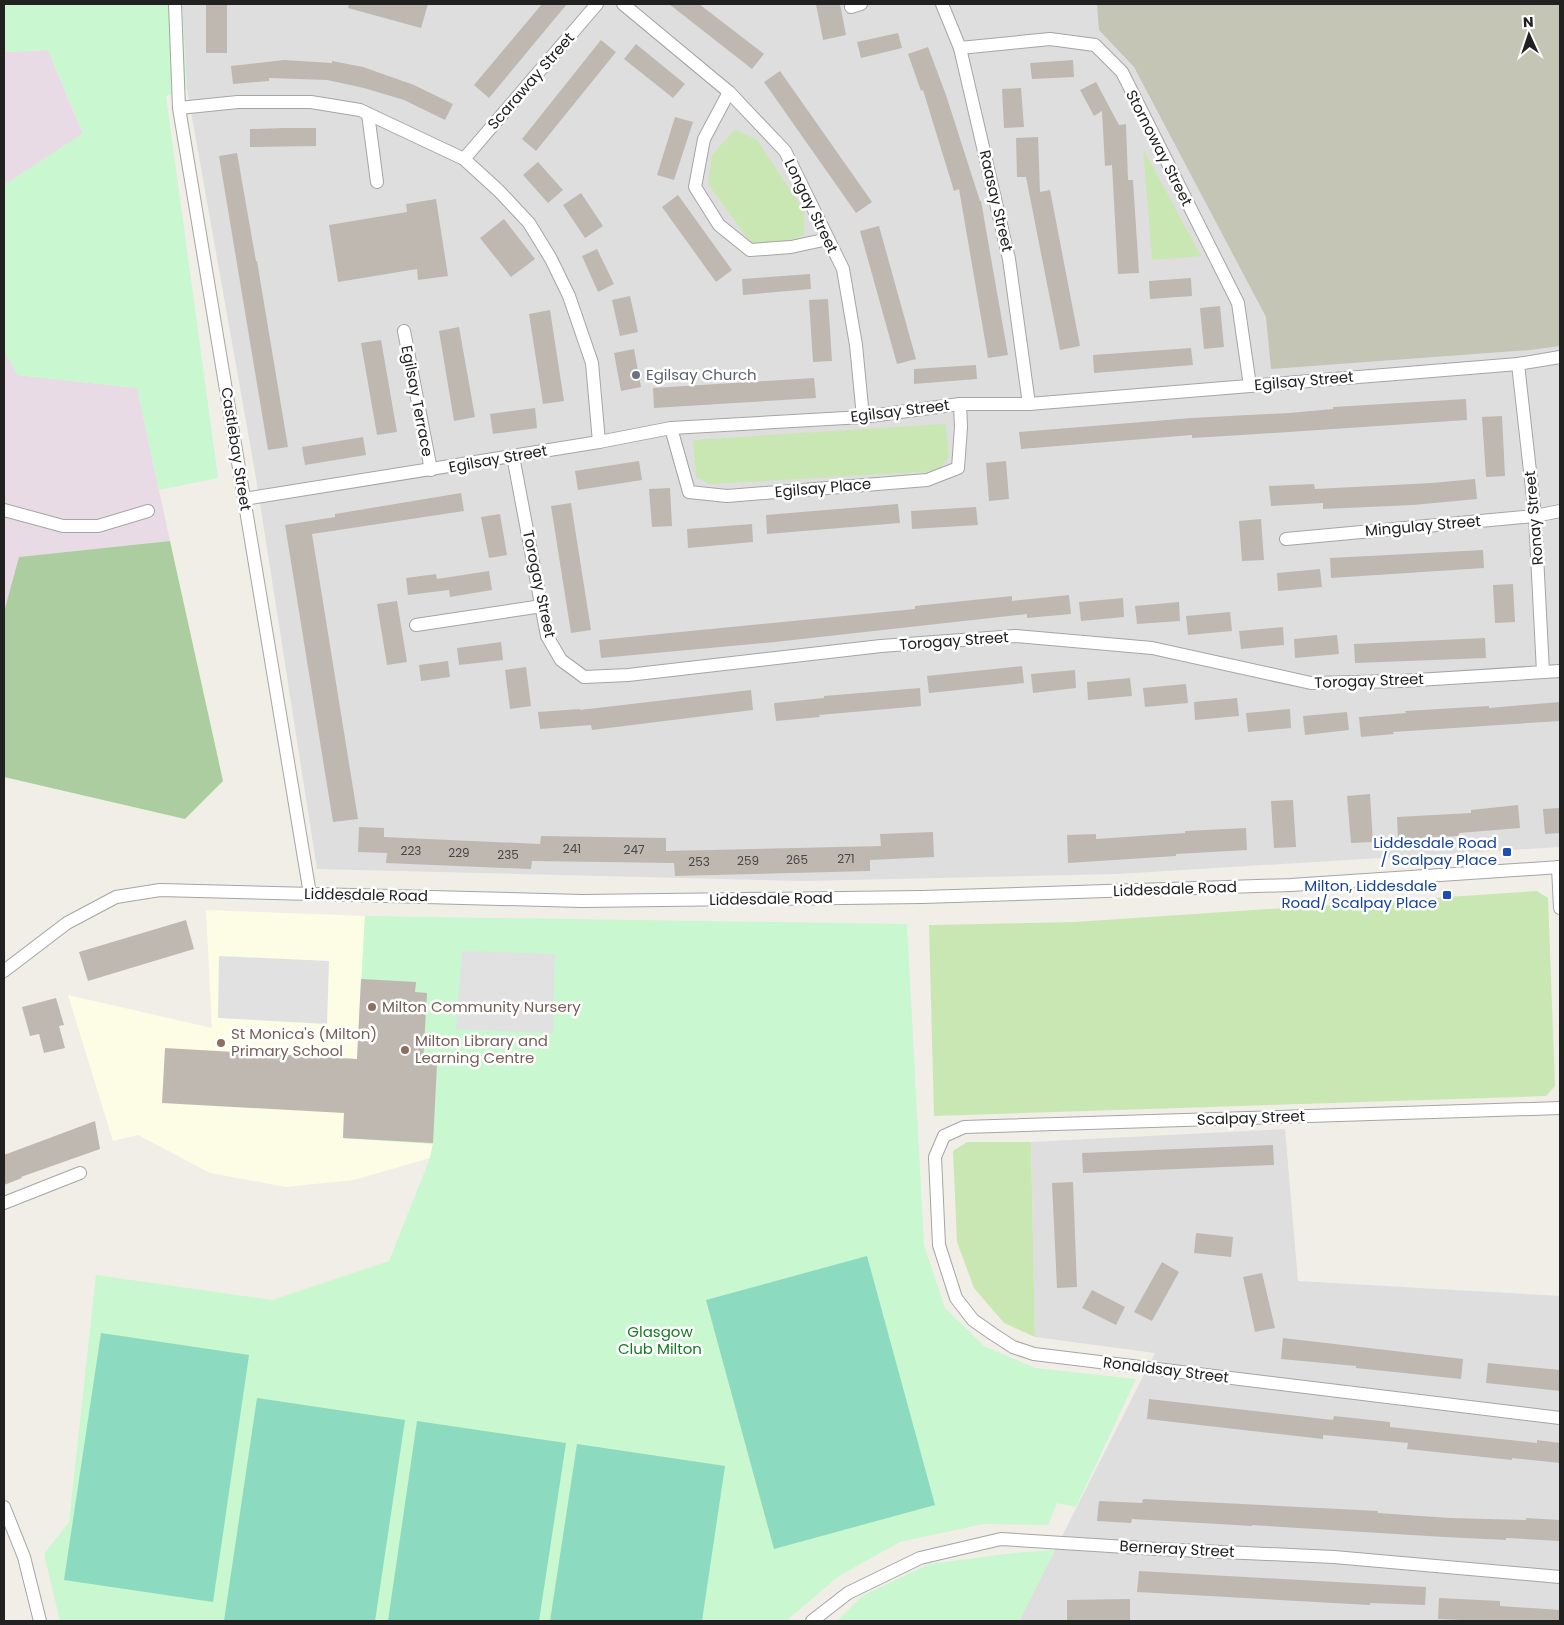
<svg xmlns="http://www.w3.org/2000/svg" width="1564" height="1625" font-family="Poppins,sans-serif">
	<rect width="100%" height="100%" fill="#f1eee8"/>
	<g fill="#dfdede">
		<path d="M182,4H1560V847L1118,874L804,881L317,869L256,478L187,89Z"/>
		<path d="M1285,1129L1298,1281L1560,1296V1621H1019L1155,1353L1035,1337L1031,1142Z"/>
	</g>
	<g fill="#e9dbe6">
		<path d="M48,50L83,134L4,185V52Z"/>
		<path d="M4,350L18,375L137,388L170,541L20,557L4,612Z"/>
	</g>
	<path fill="#fcfde4" d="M206,910L365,916L357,1059L343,1138L433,1143L430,1158L354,1180L286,1187L210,1173L138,1135L113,1141L68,995L212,1028Z"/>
	<path fill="#c4c5b4" d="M1097,4H1560V346L1530,350L1271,369L1266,317L1134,67L1099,30Z"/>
	<g fill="#c9e7b2">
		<path d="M735,129L757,140L804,211V235L785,242L751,243L708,184L712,155Z"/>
		<path d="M1143,149L1201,256L1152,260Z"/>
		<path d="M945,424L949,457L938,471L709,484L696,477L693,440Z"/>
		<path d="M1537,891L1548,898L1555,1086L1546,1096L934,1116L929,925L1075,922Z"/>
		<path d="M967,1142H1031L1035,1337L1004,1323L974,1288L957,1242L953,1151Z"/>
	</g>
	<path fill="#abcda0" d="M170,541L223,781L185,819L4,777V612L19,557Z"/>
	<g fill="#c9f7cf">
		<path d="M37,4H182L187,89L166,96L218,478L159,490L137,388L17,375L4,350V185L83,133L48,50L4,52V5Z"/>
		<path d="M365,916L907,924L924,1245L945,1308L984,1346L1035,1368L1136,1379L1076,1507L1057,1503L1048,1525L983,1524L900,1542L839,1576L786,1621H60L44,1554L69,1522L96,1275L272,1300L389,1261L430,1158L433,1144L343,1138L344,1113L357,1059Z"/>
		<path d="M1055,1550L1019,1621H837L862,1596L929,1564L1014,1553Z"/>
	</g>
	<g fill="#8cdac0">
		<path d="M867,1256L935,1505L774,1549L706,1300Z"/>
		<path d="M101,1333L249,1355L213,1602L64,1580Z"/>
		<path d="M257,1398L405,1420L375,1621H224Z"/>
		<path d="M417,1421L566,1443L539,1621H388Z"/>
		<path d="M577,1444L725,1466L702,1621H550Z"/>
	</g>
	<g fill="#e1e1e1">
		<path d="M462,951L555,954L553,1033L456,1029Z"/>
		<path d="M219,956L329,961L327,1024L218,1018Z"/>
	</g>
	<g fill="#beb8b1">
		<rect x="206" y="4" width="21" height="49"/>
		<path d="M349,4H428L421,28L348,8Z"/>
		<path d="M542,4H567L489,98L474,85Z"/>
		<path d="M669,4H699L764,54L752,69Z"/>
		<path d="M816,4H840L846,35L823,40Z"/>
		<path d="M898,33L902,48L861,58L857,42Z"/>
		<path d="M601,40L616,52L536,151L522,139Z"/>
		<path d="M636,44L685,84L673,98L624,59Z"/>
		<path d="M928,47L946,95L980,201H981L1008,355L988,358L959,189L954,191L923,90L921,91L908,54Z"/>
		<path d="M284,60L332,63V61L363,67L414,85L453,104L445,120L404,100L364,88L327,80L269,78V81L233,84L231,66Z"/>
		<path d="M1073,60L1074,77L1032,79L1030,63Z"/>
		<path d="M780,71L872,202L856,213L764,82Z"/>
		<path d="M1096,82L1119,125L1126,124L1128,180H1133L1139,273L1118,274L1112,165L1105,166L1102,111L1094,116L1080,90Z"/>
		<path d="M1021,88L1024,127L1004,128L1002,89Z"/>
		<path d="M675,117L693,122L674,180L657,175Z"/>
		<path d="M284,128H316V146L250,147V129Z"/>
		<path d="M1038,137L1040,192L1050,190L1080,346L1060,350L1026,177H1017L1016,138Z"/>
		<path d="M237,153L256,261H257L288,447L268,450L219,156Z"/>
		<path d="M538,162L563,190L548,203L523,175Z"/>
		<path d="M581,193L603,226L585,238L563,205Z"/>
		<path d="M678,195L732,270L716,282L662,207Z"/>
		<path d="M436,199L448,276L418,280L417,269L338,282L329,225L407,212L406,204Z"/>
		<path d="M504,219L535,259L511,277L480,238Z"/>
		<path d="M879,226L916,359L897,364L860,231Z"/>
		<path d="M597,249L614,284L598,292L582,256Z"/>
		<path d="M810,274L811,289L743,295L742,279Z"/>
		<path d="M1191,278L1192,296L1150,299L1149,281Z"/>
		<path d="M630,296L638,332L620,336L612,300Z"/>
		<path d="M828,299L832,361L813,362L809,300Z"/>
		<path d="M1220,306L1224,347L1204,349L1200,308Z"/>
		<path d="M550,310L564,401L543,404L529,314Z"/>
		<path d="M459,327L475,417L454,421L439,331Z"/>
		<path d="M381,340L397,432L377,435L361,343Z"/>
		<path d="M1191,348L1193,365L1094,373L1093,355Z"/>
		<path d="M634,349L641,387L621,391L614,353Z"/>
		<path d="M976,365L977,379L914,384V369Z"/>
		<path d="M814,378L816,398L654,408L653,388Z"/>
		<path d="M1466,399L1467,420L1242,435L1192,438V435L1021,449L1019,432L1191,418L1289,413L1333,409V407Z"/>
		<path d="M535,408L537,428L493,434L490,414Z"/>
		<path d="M1502,416L1505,476L1486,477L1482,417Z"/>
		<path d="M363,437L366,455L305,465L302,447Z"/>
		<path d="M639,461L642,480L578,490L575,471Z"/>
		<path d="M1006,461L1009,499L989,501L986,463Z"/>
		<path d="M1475,479L1477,499L1413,505L1323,509V503L1271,506L1269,486L1314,484L1315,489L1432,483Z"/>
		<path d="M670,488L672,526L652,527L649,489Z"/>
		<path d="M461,493L464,511L312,534L358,819L333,822L285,525L335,517V514Z"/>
		<path d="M571,503L591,630L571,633L551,506Z"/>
		<path d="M898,504L900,523L767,534L766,515Z"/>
		<path d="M976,507L978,525L912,529L911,511Z"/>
		<path d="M500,514L507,555L489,558L481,517Z"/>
		<path d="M1261,519L1264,560L1242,561L1239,521Z"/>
		<path d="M752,524L753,542L688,548L687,529Z"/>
		<path d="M1483,550L1484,568L1331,578L1330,558Z"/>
		<path d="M1320,569L1322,587L1278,591L1277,573Z"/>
		<path d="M489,571L492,590L450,597L449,590L408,595L406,578L436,574L437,579Z"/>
		<path d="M1513,584L1515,622L1495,623L1493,585Z"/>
		<path d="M1069,595L1071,614L1027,618V614L775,642L601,658L599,640L915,609V606L1012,596V601Z"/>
		<path d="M1123,598L1124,617L1081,621L1079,602Z"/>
		<path d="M397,601L407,662L387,665L377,604Z"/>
		<path d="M1179,602L1180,621L1137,624L1135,606Z"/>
		<path d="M1230,612L1232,631L1188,635L1186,616Z"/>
		<path d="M1283,627L1284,645L1241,649L1239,631Z"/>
		<path d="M1337,635L1339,654L1295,658L1294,639Z"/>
		<path d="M1485,638L1486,658L1355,663L1354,644Z"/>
		<path d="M501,642L503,660L459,665L457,648Z"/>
		<path d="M448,661L450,677L421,681L419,665Z"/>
		<path d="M1022,666L1024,683L929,693L927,676Z"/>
		<path d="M526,667L531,706L510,709L505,670Z"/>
		<path d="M1075,670L1076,688L1033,693L1031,674Z"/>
		<path d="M1130,678L1132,696L1088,700L1087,682Z"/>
		<path d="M1186,684L1188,703L1145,707L1143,688Z"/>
		<path d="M920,688L921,706L819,715L820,717L776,721L774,703L824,698V696Z"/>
		<path d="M751,690L753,710L592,730L591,725L540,729L538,712L580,709V710Z"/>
		<path d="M1237,698L1239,716L1195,720L1194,702Z"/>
		<path d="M1560,702V721L1393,732L1394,734L1361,737L1359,717L1406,713L1405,711L1489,706V708Z"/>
		<path d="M1290,709L1291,728L1248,732L1246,713Z"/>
		<path d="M1347,712L1349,730L1305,735L1303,716Z"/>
		<path d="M1370,794L1373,842L1351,843L1347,796Z"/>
		<path d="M1293,800L1296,847L1274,848L1271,801Z"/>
		<path d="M1518,805L1520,828L1459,833V836L1398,839L1397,817L1471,813V810Z"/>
		<path d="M1560,808V833L1545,834L1543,809Z"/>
		<path d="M359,827L384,828V837L540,844L541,836L666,838V851L881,846L880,834L933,832L934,857L870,860V871L675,876L674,863L532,861L531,869L386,863L387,853L358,852Z"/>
		<path d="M1246,828L1247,850L1176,854V856L1068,863L1067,835L1096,834V839L1185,833V831Z"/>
		<path d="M186,920L194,949L88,981L79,952Z"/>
		<path d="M361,979L416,982L415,992L427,993L423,1063L437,1064L433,1143L343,1138L344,1113L162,1103L165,1048L357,1059Z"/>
		<path d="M56,998L64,1025L59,1026L65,1048L44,1053L39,1034L30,1036L22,1007Z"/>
		<path d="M95,1121L100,1149L21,1177L22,1178L4,1185V1155Z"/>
		<path d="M1273,1145L1274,1165L1083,1173L1082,1153Z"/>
		<path d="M1073,1182L1077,1287L1057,1288L1052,1183Z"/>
		<path d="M1196,1233L1233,1237L1231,1257L1194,1253Z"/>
		<path d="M1162,1262L1179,1272L1152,1321L1134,1312Z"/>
		<path d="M1262,1273L1275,1328L1255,1332L1243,1277Z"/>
		<path d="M1092,1290L1125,1307L1116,1325L1082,1308Z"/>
		<path d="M1283,1338L1463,1359L1461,1379L1356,1368V1366L1281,1359Z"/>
		<path d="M1488,1363L1560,1370V1391L1486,1383Z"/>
		<path d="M1149,1399L1333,1420L1334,1416L1390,1422V1427L1537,1443V1440L1560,1443V1463L1512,1458V1460L1407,1449L1408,1443L1323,1435V1439L1147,1419Z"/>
		<path d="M1143,1499L1378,1511V1513L1450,1518L1526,1520V1518L1560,1520V1541L1506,1538V1540L1444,1537L1252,1525V1526L1132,1519L1131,1523L1097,1521L1099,1501L1142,1503Z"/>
		<path d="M1139,1571L1426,1587L1425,1605L1370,1603V1605L1137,1592Z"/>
		<path d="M1439,1598L1500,1601V1606L1560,1610V1621H1483L1438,1619Z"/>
		<path d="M1130,1599V1620L1067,1621V1600Z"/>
	</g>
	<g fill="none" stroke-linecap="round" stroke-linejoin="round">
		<g stroke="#a5a5a5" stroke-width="14">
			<g id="minor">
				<path d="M175,4L179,108L310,894"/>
				<path d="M623,4L729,92L785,151L843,269L856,345L863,417"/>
				<path d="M942,4L960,48L1009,259L1029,404"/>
				<path d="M851,7L861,4"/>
				<path d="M960,48L1050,39L1095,45L1122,72L1238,303L1250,386"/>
				<path d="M729,92L704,139L695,187L719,225L750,250L791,247L828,239"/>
				<path d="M179,108L238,102H311L360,110L464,159L499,191L529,223L551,259L569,296L592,363L599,442"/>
				<path d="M368,114L377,182"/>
				<path d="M464,159L597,4"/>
				<path d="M404,331L431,470"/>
				<path d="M1518,364L1535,516L1543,672"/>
				<path d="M671,428L689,492L727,496L927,480L958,468L961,427L960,404"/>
				<path d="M513,456L547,636L561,660L584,677L628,675L881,646L1015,636L1152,648L1311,683L1401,681L1560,671"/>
				<path d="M244,499L599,442L671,428L863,417L960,404H1029L1518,364L1560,357"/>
				<path d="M4,510L63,526H98L148,511"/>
				<path d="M1286,539L1535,516L1560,511"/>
				<path d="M416,625L542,606"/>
				<path d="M1558,867L1560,908"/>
				<path d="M4,971L67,923L116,897L160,890L582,901L922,897L1291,885L1560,867"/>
				<path d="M1560,1108L964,1127L944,1136L935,1157L939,1245L956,1298L973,1320L993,1334L1013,1347L1034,1354L1560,1418"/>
				<path d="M4,1203L80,1173"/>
				<path d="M4,1507L24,1557L40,1621"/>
				<path d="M812,1621L848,1593L920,1558L1001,1539L1157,1549L1334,1557L1560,1577"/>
			</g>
		</g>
		<use href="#minor" stroke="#fff" stroke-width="12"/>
	</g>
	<circle fill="#6b7280" stroke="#fff" stroke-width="2" cx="636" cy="375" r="5"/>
	<g fill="#1a4fb4" stroke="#fff" stroke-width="2">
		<rect x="1502" y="847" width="10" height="10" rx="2.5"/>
		<rect x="1442" y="890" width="10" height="10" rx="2.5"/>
	</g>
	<g fill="#8d6e63" stroke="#fff" stroke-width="2">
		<circle cx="372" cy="1007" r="5"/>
		<circle cx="221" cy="1043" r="5"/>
		<circle cx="405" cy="1050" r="5"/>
	</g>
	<g text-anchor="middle" stroke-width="5" stroke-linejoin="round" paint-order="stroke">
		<g font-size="12" fill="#484745">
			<text x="572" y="853">241</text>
			<text x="634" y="854">247</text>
			<text x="411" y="855">223</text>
			<text x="459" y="857">229</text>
			<text x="508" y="859">235</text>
			<text x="846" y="863">271</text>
			<text x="797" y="864">265</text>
			<text x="748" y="865">259</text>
			<text x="699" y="866">253</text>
		</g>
		<g font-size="15" fill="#212121" stroke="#fff">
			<text transform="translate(531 81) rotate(-49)" y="5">Scaraway Street</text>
			<text transform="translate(1159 148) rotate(63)" y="5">Stornoway Street</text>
			<text transform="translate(996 201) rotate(77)" y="5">Raasay Street</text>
			<text transform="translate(811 206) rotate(64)" y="5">Longay Street</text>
			<text transform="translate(1304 381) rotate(-5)" y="5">Egilsay Street</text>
			<text transform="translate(417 401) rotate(79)" y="5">Egilsay Terrace</text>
			<text transform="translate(900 411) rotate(-7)" y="5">Egilsay Street</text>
			<text transform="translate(236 449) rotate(81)" y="5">Castlebay Street</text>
			<text transform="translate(498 459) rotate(-10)" y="5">Egilsay Street</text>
			<text transform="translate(823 488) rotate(-5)" y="5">Egilsay Place</text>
			<text transform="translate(1534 518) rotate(-95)" y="5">Ronay Street</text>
			<text transform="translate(1423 526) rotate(-5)" y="5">Mingulay Street</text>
			<text transform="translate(539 584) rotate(78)" y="5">Torogay Street</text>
			<text transform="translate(954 641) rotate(-4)" y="5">Torogay Street</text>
			<text transform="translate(1369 681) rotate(-2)" y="5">Torogay Street</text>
			<text transform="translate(1175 889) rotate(-2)" y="5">Liddesdale Road</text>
			<text transform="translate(366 895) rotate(1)" y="5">Liddesdale Road</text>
			<text transform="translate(771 899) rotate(-1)" y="5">Liddesdale Road</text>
			<text transform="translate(1251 1118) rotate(-2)" y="5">Scalpay Street</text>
			<text transform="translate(1166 1370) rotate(7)" y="5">Ronaldsay Street</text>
			<text transform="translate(1177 1549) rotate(3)" y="5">Berneray Street</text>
		</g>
		<g font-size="15" fill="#5b616d" stroke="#fff" text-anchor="start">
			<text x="646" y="380">Egilsay Church</text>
		</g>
		<g font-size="15" fill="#164399" stroke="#fff" text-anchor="end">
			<text x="1497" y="848">Liddesdale Road<tspan x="1497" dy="17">/ Scalpay Place</tspan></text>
			<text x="1437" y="891">Milton, Liddesdale<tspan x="1437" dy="17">Road/ Scalpay Place</tspan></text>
		</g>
		<g font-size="15" fill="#785e54" stroke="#fff" text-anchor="start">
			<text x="382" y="1012">Milton Community Nursery</text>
			<text x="231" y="1039">St Monica's (Milton)<tspan x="231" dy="17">Primary School</tspan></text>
			<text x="415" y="1046">Milton Library and<tspan x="415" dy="17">Learning Centre</tspan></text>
		</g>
		<g font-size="15" fill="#137b21" stroke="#fff">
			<text x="660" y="1337">Glasgow<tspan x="660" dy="17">Club Milton</tspan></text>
		</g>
	</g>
	<rect width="1564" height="1625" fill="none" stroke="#212121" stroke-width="10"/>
	<g transform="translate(1529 35) rotate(357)" stroke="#ffffff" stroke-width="4" paint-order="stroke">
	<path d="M0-4L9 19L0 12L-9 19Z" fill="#212121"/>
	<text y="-8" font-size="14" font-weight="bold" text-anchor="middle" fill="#212121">N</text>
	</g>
</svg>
